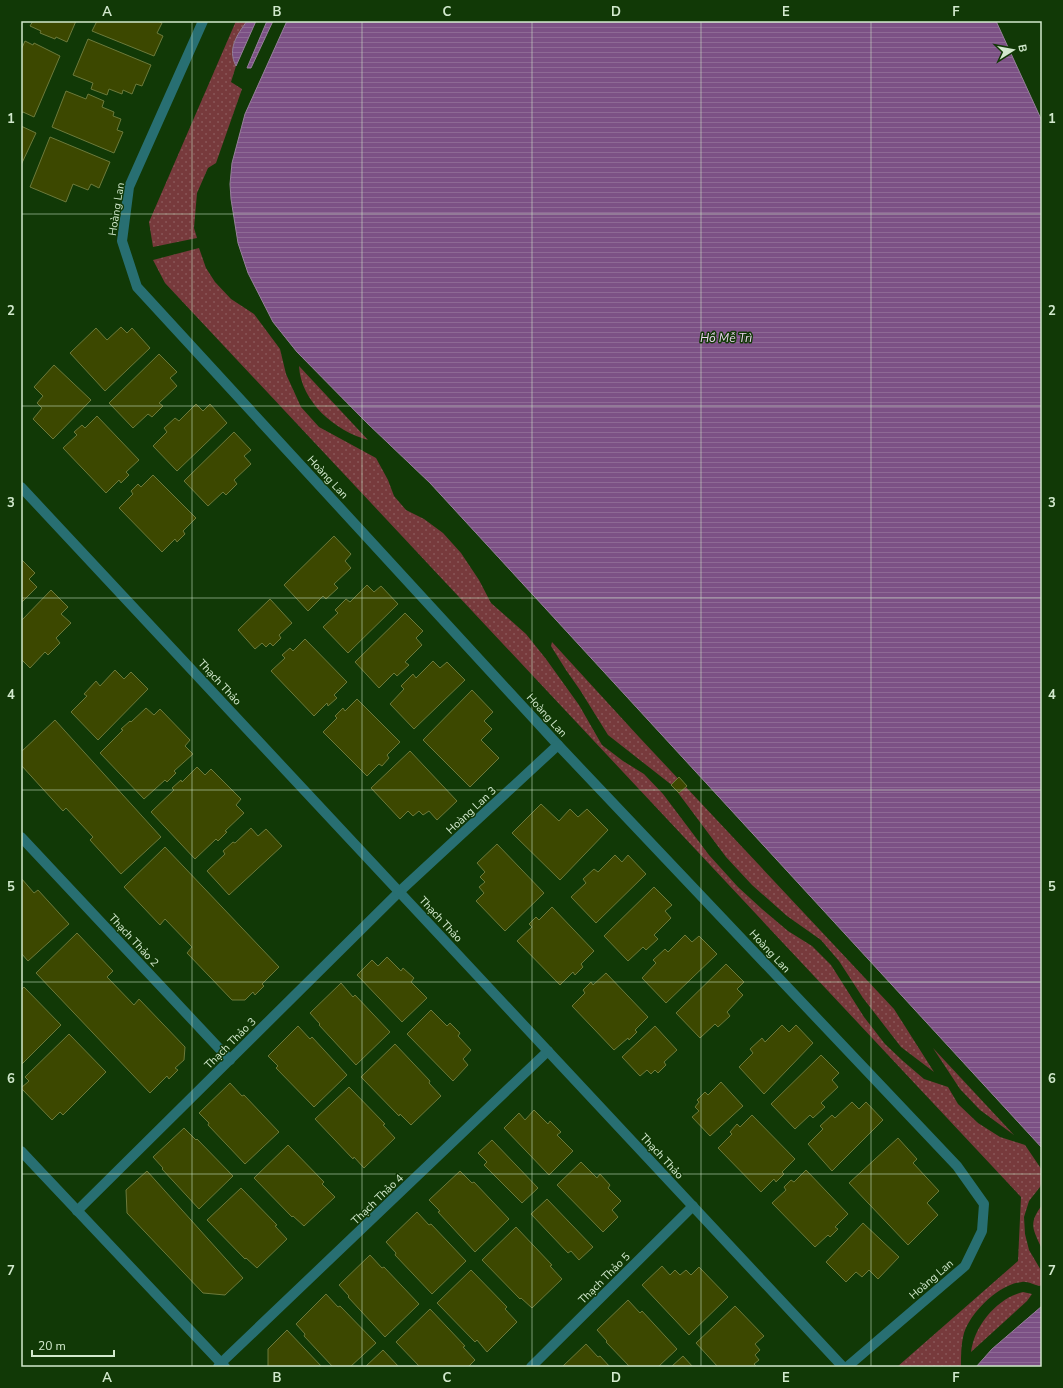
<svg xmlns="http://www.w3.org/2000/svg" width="1063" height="1388" font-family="'Nunito Sans',sans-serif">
	<defs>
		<pattern id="grass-dots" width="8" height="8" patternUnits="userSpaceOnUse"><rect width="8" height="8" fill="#773a3c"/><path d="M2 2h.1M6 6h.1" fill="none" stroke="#895657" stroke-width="1.8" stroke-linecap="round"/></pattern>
		<pattern id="water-rules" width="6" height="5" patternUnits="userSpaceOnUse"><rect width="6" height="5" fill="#7c5185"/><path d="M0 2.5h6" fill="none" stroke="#8e6a95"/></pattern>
	</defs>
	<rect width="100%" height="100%" fill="#113906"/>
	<g fill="url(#grass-dots)">
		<path d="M236,21H247C237,35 227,49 236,66L231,82L242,89L216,163L208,168L197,193L194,228L197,238L153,247L149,222Z"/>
		<path d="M199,248L206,268L215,282L231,299L254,314L280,349L286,374L301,407L319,427L376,458L388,480L394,496L406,510L424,519L443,533L461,553L479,580L491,603L526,634L546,659L579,705L602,745L623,761L644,774L663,794L709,855L738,887L762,909L788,931L812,946L831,965L864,1017L885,1044L903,1061L924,1079L948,1087L958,1104L978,1123L1000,1137L1025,1145L1042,1170V1180L1040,1187L1029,1201L1024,1217L1025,1234L1029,1250L1042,1272V1284L1040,1286C1034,1285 1027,1281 1022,1282C999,1284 971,1312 964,1333C961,1344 961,1356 961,1367H897L1018,1261L1021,1197L165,283L153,260Z"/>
		<path d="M299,366L368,440C335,431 301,402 299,366Z"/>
		<path d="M552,642L639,737L894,1009L934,1072L901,1047L863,998L839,961L821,940L787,916L752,885L726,857L673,786L608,735L580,690L566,670L551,646Z"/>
		<path d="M933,1048L1014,1135L980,1110L960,1089Z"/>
		<path d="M1042,1205V1249C1033,1229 1028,1224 1042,1205Z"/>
		<path d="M1023,1292L1032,1294L1027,1301L971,1352C974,1326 997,1298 1023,1292Z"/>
	</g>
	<g fill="url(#water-rules)" stroke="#967f9b">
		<path d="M247,21H256L236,66C227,49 237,35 247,21Z"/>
		<path d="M267,21H273L251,68H247Z"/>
		<path d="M287,21H996L1042,121V1148L430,483L367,423L297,352L273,322L248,273L238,243L231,199L230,184L232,163L245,114Z"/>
		<path d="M1042,1306V1367H976L992,1349Z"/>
	</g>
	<g fill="#3c4800" stroke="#6c7a3b">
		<path d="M33,21H76L67,42L56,37L55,39L40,33L41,31L30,26Z"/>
		<path d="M97,21H157L162,23L157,33L163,36L154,56L92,31Z"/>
		<path d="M88,39L151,65L142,86L136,84L132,94L123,90L122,94L109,89L107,95L91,89L93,83L73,75Z"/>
		<path d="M25,41L33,45L34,43L60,56L34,117L23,112L21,113V50Z"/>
		<path d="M66,91L86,99L88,94L104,101L102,107L114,112L113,116L121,119L117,130L123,132L114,153L52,127Z"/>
		<path d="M21,126L36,133L21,165Z"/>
		<path d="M50,137L110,162L99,188L91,184L88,190L73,184L66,202L30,187Z"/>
		<path d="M121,327L127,333L132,328L150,348L105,391L70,353L96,328L107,340Z"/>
		<path d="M159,354L177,372L170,378L177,386L159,403L163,406L152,417L148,414L133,428L109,403Z"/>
		<path d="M54,365L91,400L53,439L33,419L42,408L37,403L43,396L34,387Z"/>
		<path d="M196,404L203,411L210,404L227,423L177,471L153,446L167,432L164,428L175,418L179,421Z"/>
		<path d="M97,416L139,460L126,472L129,475L121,483L119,480L106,493L63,448L77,435L74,432L82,425L85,428Z"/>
		<path d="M234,432L251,450L244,456L251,464L234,480L237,484L226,495L223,492L208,506L184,481Z"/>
		<path d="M153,475L196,518L183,531L185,534L177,542L175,539L162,552L119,508L133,494L131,491L138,484L141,487Z"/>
		<path d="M334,536L351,554L345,561L351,568L334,584L338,588L326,599L323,596L308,611L284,585Z"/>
		<path d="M21,559L35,573L29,579L37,587L21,603Z"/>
		<path d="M367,585L374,592L381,586L398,604L348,653L323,627L338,613L335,610L346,599L350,602Z"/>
		<path d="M51,590L68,607L61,614L71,623L56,638L60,643L48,655L45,652L30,668L21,659V621Z"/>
		<path d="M270,599L292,623L279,635L281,638L273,646L270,643L266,647L262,643L255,649L238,630Z"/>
		<path d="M405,613L423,631L416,638L422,645L405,662L409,665L397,676L394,673L379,688L355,662Z"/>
		<path d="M305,639L347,682L334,695L337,698L328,706L327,703L314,716L271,671L285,658L282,655L290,648L293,651Z"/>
		<path d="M433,661L440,668L447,662L465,680L414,729L390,704L404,689L401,686L413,674L416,678Z"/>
		<path d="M115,670L124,679L131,672L148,689L98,740L71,712L87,696L84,694L96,681L100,686Z"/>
		<path d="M472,690L493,712L484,721L492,729L481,740L499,758L470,787L423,740Z"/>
		<path d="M357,699L400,742L387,755L389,758L382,766L379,764L367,776L323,732L337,718L335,716L343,708L345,711Z"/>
		<path d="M146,708L154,715L160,709L190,740L185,746L193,754L174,771L176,773L167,782L165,780L144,799L100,753L123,730L121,729L130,721L131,722Z"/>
		<path d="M55,720L161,837L121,874L90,840L93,837L66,808L63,811L21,765V752Z"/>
		<path d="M410,751L457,801L437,820L429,811L423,815L419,811L413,816L408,811L400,819L371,788Z"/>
		<path d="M197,767L205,775L211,769L241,799L236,805L244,813L225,831L227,832L218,841L216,839L195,859L151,812L174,790L172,788L181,780L182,782Z"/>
		<path d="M679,777L687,786L679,793L671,785Z"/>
		<path d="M541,804L559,821L570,809L578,817L587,809L608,830L560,880L512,833Z"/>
		<path d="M251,828L258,836L266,829L282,846L229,895L207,871L225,854L223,851L233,842L235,843Z"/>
		<path d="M497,844L544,893L505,931L476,901L484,893L479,887L485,882L480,877L485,872L477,863Z"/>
		<path d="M165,847L279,967L262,984L264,986L255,995L253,992L245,1000H232L187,953L192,947L165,919L160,925L124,887Z"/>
		<path d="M615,855L622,862L628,855L646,874L596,923L571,897L586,883L583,879L594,869L598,872Z"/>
		<path d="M21,878L34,893L38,890L69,924L28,961L21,953Z"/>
		<path d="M654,887L672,905L665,911L671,918L654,935L658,939L646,950L643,947L628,961L604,936Z"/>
		<path d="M552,907L594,951L581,964L583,967L575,975L573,972L560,985L517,941L532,927L529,924L536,917L539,920Z"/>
		<path d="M77,933L113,971L107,977L134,1005L139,999L185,1047L184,1060L175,1068L178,1070L169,1079L167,1076L150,1093L36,973Z"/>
		<path d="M685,935L692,942L699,936L717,954L666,1003L642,978L656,963L653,960L665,949L668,952Z"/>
		<path d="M387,957L401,971L403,968L414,978L411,982L427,998L402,1022L357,975L372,960L378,966Z"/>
		<path d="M726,964L744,982L737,989L743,995L727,1012L730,1016L718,1027L715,1024L700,1038L676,1013Z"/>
		<path d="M606,973L648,1017L635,1030L637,1032L629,1040L628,1038L614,1050L572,1006L585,993L583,990L591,982L593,985Z"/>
		<path d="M341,983L353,997L355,995L390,1032L356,1065L319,1025L320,1024L310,1013Z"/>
		<path d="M24,987L61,1025L21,1065V990Z"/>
		<path d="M431,1010L447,1026L450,1023L460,1033L458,1036L471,1050L463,1059L468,1065L453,1081L407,1034Z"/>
		<path d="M782,1025L789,1032L796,1025L813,1043L764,1094L739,1067L753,1053L750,1049L762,1038L765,1042Z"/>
		<path d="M298,1026L310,1039L312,1037L347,1075L314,1107L276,1068L278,1066L268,1056Z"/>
		<path d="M655,1026L677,1050L664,1062L666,1065L658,1073L655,1070L651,1074L647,1070L640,1076L622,1057Z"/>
		<path d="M69,1034L106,1072L63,1115L60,1112L52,1120L21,1088L29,1081L25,1077Z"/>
		<path d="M395,1044L430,1081L429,1083L441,1096L411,1125L400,1114L399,1116L361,1077Z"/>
		<path d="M821,1055L839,1073L832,1080L838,1087L821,1103L825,1107L813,1118L810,1115L795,1129L771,1104Z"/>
		<path d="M721,1082L743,1106L710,1136L692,1117L699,1111L695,1107L699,1102L697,1100L705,1092L708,1095Z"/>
		<path d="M230,1083L242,1096L244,1095L279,1132L245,1164L208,1125L209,1123L199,1113Z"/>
		<path d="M349,1087L385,1124L383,1125L395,1138L364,1168L354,1157L353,1159L315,1119Z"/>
		<path d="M852,1102L859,1109L866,1102L883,1120L832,1171L808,1144L823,1129L820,1126L832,1115L835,1118Z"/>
		<path d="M534,1110L548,1124L550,1121L561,1132L557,1135L573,1151L549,1175L504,1128L519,1113L525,1120Z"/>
		<path d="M752,1115L795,1159L782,1172L784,1174L776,1182L774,1179L761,1192L718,1148L732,1134L730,1132L737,1124L740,1127Z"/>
		<path d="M184,1128L196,1140L197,1139L233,1176L199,1209L162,1169L163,1168L153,1157Z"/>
		<path d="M898,1138L917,1159L913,1163L939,1191L927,1203L938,1215L908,1245L849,1183Z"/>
		<path d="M492,1140L538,1188L522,1203L484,1165L487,1162L478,1153Z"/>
		<path d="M288,1145L324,1182L322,1184L335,1197L304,1226L293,1216L292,1217L254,1178Z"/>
		<path d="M581,1162L597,1178L600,1174L610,1185L608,1188L621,1201L612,1210L618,1217L603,1232L557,1185Z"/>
		<path d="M806,1170L848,1214L835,1227L838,1229L830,1237L828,1235L815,1247L772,1203L786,1190L784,1187L791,1180L794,1182Z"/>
		<path d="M147,1171L243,1278L225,1295L203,1293L127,1213L126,1190Z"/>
		<path d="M460,1171L472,1183L474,1182L509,1219L475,1252L438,1212L440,1211L429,1200Z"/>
		<path d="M241,1188L277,1225L275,1226L287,1239L257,1268L246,1258L245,1259L207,1220Z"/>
		<path d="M547,1199L593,1247L579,1260L571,1251L568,1253L531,1214Z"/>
		<path d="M417,1212L429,1225L431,1224L466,1261L432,1294L395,1255L396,1253L386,1242Z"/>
		<path d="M863,1223L899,1257L878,1279L869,1270L862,1277L856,1272L846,1282L826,1262Z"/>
		<path d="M516,1227L552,1265L550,1266L562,1279L532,1308L521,1298L520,1299L482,1260Z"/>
		<path d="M370,1255L382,1268L384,1267L419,1304L385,1337L348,1297L349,1296L339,1285Z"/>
		<path d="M662,1266L670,1275L675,1270L680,1275L686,1270L691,1275L699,1267L728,1297L689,1335L642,1285Z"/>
		<path d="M471,1270L507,1307L505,1309L517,1322L487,1352L477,1340L475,1342L437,1303Z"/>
		<path d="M326,1294L338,1307L340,1306L376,1343L350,1367H333L304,1336L305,1334L296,1324Z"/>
		<path d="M628,1300L640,1313L642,1311L677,1349L658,1367H630L606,1342L607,1341L597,1330Z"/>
		<path d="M735,1306L764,1336L755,1344L760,1350L755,1355L759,1360L754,1364L757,1367H718L696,1343Z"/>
		<path d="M430,1309L465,1346L463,1347L475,1360L468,1367H420L396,1342Z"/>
		<path d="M287,1330L322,1367H268V1349Z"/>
		<path d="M586,1344L598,1357L600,1356L610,1367H562Z"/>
		<path d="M383,1350L399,1367H365Z"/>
		<path d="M683,1356L693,1367H671Z"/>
	</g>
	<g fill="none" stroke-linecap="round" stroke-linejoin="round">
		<g stroke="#286f72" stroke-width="10">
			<path d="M203,21L129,187L122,241L137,287L558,745L957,1166L984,1204L982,1231L965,1266L847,1367"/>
			<path d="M21,837L230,1060"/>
			<path d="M77,1211L399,892L558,745"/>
			<path d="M225,1367L221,1363L548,1051"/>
			<path d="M531,1367L693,1206"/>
		</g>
		<g stroke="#286f72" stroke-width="10">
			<path d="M21,487L843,1367"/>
			<path d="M21,1151L221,1363L218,1367"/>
		</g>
	</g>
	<path fill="none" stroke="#d2e9cd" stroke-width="1" stroke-opacity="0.55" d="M192,21V1367M362,21V1367M532,21V1367M701,21V1367M871,21V1367M21,214H1042M21,406H1042M21,598H1042M21,790H1042M21,982H1042M21,1174H1042"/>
	<g text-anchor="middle" stroke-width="3" stroke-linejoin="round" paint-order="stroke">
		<g font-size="11" fill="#d2e9cd" stroke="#113906">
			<text transform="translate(116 209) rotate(-81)" y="4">Hoàng Lan</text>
			<text transform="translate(328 477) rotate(47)" y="4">Hoàng Lan</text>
			<text transform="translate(220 682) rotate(47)" y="4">Thạch Thảo</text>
			<text transform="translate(547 715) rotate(48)" y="4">Hoàng Lan</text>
			<text transform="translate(471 810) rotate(-43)" y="4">Hoàng Lan 3</text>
			<text transform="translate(441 919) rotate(47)" y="4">Thạch Thảo</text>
			<text transform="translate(134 940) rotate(47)" y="4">Thạch Thảo 2</text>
			<text transform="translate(770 951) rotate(47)" y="4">Hoàng Lan</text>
			<text transform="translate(230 1043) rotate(-45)" y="4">Thạch Thảo 3</text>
			<text transform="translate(662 1156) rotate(47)" y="4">Thạch Thảo</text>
			<text transform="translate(377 1199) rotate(-44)" y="4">Thạch Thảo 4</text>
			<text transform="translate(604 1278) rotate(-45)" y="4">Thạch Thảo 5</text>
			<text transform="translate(931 1279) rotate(-41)" y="4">Hoàng Lan</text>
		</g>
		<g font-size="12" font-style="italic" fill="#f0d6f5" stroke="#113906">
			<text x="726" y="342">Hồ Mễ Trì</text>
		</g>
	</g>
	<rect width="1063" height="1388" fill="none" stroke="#113906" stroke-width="44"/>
	<g transform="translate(1013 50) rotate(79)" stroke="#113906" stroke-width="3" paint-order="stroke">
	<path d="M0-3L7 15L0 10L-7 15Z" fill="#d2e9cd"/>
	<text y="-6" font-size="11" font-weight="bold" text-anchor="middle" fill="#d2e9cd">B</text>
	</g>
	<path d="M32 1350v6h82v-6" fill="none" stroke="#d2e9cd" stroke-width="2"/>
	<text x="38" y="1350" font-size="12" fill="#d2e9cd" stroke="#113906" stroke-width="3" paint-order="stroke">20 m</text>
	<rect x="22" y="22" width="1019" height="1344" fill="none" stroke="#d2e9cd" stroke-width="1.5"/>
	<g font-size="13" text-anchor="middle" font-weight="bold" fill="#d2e9cd">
		<text x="107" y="16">A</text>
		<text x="277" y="16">B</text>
		<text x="447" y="16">C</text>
		<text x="616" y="16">D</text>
		<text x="786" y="16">E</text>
		<text x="956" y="16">F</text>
		<text x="11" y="123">1</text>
		<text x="1052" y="123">1</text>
		<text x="11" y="315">2</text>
		<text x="1052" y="315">2</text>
		<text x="11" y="507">3</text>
		<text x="1052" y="507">3</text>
		<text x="11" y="699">4</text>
		<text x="1052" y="699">4</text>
		<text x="11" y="891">5</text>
		<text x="1052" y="891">5</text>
		<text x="11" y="1083">6</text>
		<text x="1052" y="1083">6</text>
		<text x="11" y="1275">7</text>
		<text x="1052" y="1275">7</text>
		<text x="107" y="1382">A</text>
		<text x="277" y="1382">B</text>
		<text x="447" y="1382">C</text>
		<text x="616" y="1382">D</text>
		<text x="786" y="1382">E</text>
		<text x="956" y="1382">F</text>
	</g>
</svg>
